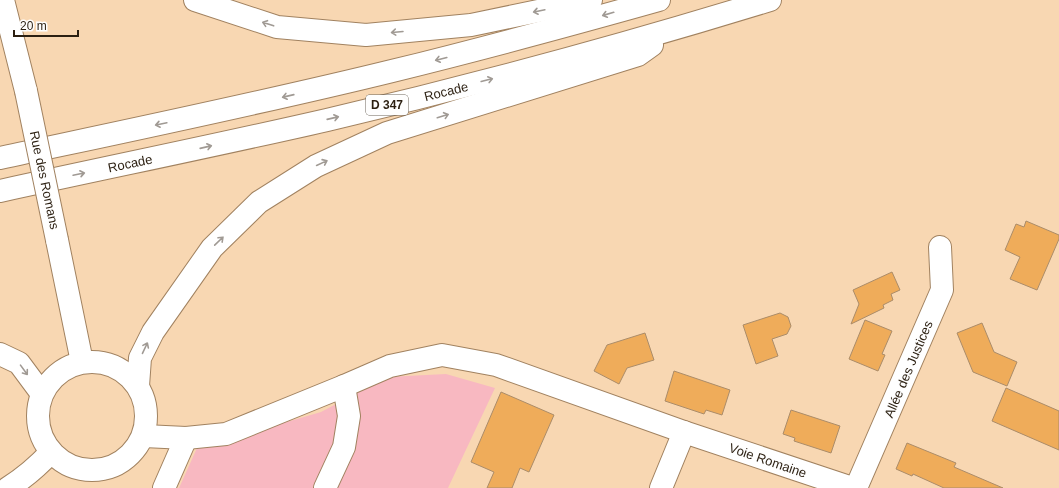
<svg xmlns="http://www.w3.org/2000/svg" width="1059" height="488" font-family="Arial,sans-serif">
	<rect width="100%" height="100%" fill="#f8d7b2"/>
	<path fill="#f8b8c1" d="M446,374L495,388L448,488H179L197,448L321,412L387,377Z"/>
	<g fill="#efac5a" stroke="#ab8c69">
		<path d="M1026,221L1059,235V239L1037,290L1010,279L1020,257L1005,250L1016,224L1024,227Z"/>
		<path d="M892,272L900,290L891,294L893,300L883,305L884,308L851,324L859,304L853,290Z"/>
		<path d="M780,313L788,317L791,326L787,334L772,339L778,356L756,364L743,325Z"/>
		<path d="M865,320L892,331L882,354L885,355L878,371L849,359Z"/>
		<path d="M982,323L994,352L1017,362L1007,386L973,372L957,333Z"/>
		<path d="M645,333L654,360L627,368L619,384L594,371L607,345Z"/>
		<path d="M674,371L730,390L722,415L706,410L704,414L665,401Z"/>
		<path d="M1006,388L1059,411V450L992,421Z"/>
		<path d="M501,392L554,415L529,472L520,468L512,488H487L494,472L471,462Z"/>
		<path d="M791,410L840,426L831,453L794,441L795,438L783,434Z"/>
		<path d="M907,443L956,463L954,467L1003,488H944L913,474L912,476L896,469Z"/>
	</g>
	<g fill="none" stroke-linecap="round" stroke-linejoin="round">
		<g stroke="#a18260" stroke-width="24">
			<g id="minor">
				<path d="M3,0L26,91"/>
				<path d="M57,240L82,362"/>
				<circle cx="92" cy="416" r="54"/>
				<path d="M144,436L186,438L226,434L344,386L390,366L442,355L496,365L684,432L852,488"/>
				<path d="M8,488C24,478 38,466 51,452"/>
				<path d="M164,488L186,438"/>
				<path d="M325,488L344,447L349,416L344,386"/>
				<path d="M661,488L684,432"/>
				<path d="M856,488L942,290L940,247"/>
			</g>
		</g>
		<g stroke="#a18260" stroke-width="24">
			<g id="highway">
				<path d="M195,0L277,27L366,35L471,25L591,0"/>
				<path d="M0,158C131,130 262,103 392,71C482,49 570,25 659,0"/>
				<path d="M0,191C109,167 218,145 327,120C476,85 624,45 770,0"/>
				<path d="M0,354L19,363L42,394"/>
				<path d="M138,386L140,358L153,332L212,248L259,202L316,166L387,133L638,55L652,45"/>
			</g>
		</g>
		<use href="#minor" stroke="#fff" stroke-width="22"/>
		<use href="#highway" stroke="#fff" stroke-width="22"/>
		<g stroke="#a18260" stroke-width="24" stroke-linecap="butt">
			<path id="minor-bridge" d="M26,91L57,240"/>
		</g>
		<use href="#minor-bridge" stroke="#fff" stroke-width="22"/>
	</g>
	<defs><path id="oneway-shaft" d="M-6 0H5M1.5-3L5.5 0L1.5 3" fill="none" stroke-width="1.6" stroke-linecap="round" stroke-linejoin="round"/></defs>
	<g stroke="#a09a94">
		<use href="#oneway-shaft" transform="translate(539 11) rotate(168)"/>
		<use href="#oneway-shaft" transform="translate(608 14) rotate(164)"/>
		<use href="#oneway-shaft" transform="translate(268 24) rotate(-162)"/>
		<use href="#oneway-shaft" transform="translate(397 32) rotate(175)"/>
		<use href="#oneway-shaft" transform="translate(441 59) rotate(166)"/>
		<use href="#oneway-shaft" transform="translate(487 80) rotate(-14)"/>
		<use href="#oneway-shaft" transform="translate(288 96) rotate(167)"/>
		<use href="#oneway-shaft" transform="translate(443 116) rotate(-17)"/>
		<use href="#oneway-shaft" transform="translate(333 118) rotate(-13)"/>
		<use href="#oneway-shaft" transform="translate(161 124) rotate(168)"/>
		<use href="#oneway-shaft" transform="translate(206 147) rotate(-13)"/>
		<use href="#oneway-shaft" transform="translate(322 163) rotate(-25)"/>
		<use href="#oneway-shaft" transform="translate(79 174) rotate(-12)"/>
		<use href="#oneway-shaft" transform="translate(219 241) rotate(-44)"/>
		<use href="#oneway-shaft" transform="translate(145 348) rotate(-65)"/>
		<use href="#oneway-shaft" transform="translate(24 370) rotate(54)"/>
	</g>
	<g text-anchor="middle" stroke-width="3" stroke-linejoin="round" paint-order="stroke">
		<rect fill="#fefefe" stroke="#6a6258" stroke-width="1" x="366" y="95" width="42" height="20" rx="3"/>
		<g font-size="12" font-weight="bold" fill="#2b1f11">
			<text x="387" y="109">D 347</text>
		</g>
		<g font-size="13" fill="#2b1f11" stroke="#fefefe">
			<text transform="translate(446 91) rotate(-14)" y="5">Rocade</text>
			<text transform="translate(130 163) rotate(-12)" y="5">Rocade</text>
			<text transform="translate(45 180) rotate(78)" y="5">Rue des Romans</text>
			<text transform="translate(908 369) rotate(-67)" y="5">Allée des Justices</text>
			<text transform="translate(768 460) rotate(19)" y="5">Voie Romaine</text>
		</g>
	</g>
	<path d="M14 30v6h64v-6" fill="none" stroke="#2b1f11" stroke-width="2"/>
	<text x="20" y="30" font-size="12" fill="#2b1f11" stroke="#fefefe" stroke-width="3" paint-order="stroke">20 m</text>
</svg>
